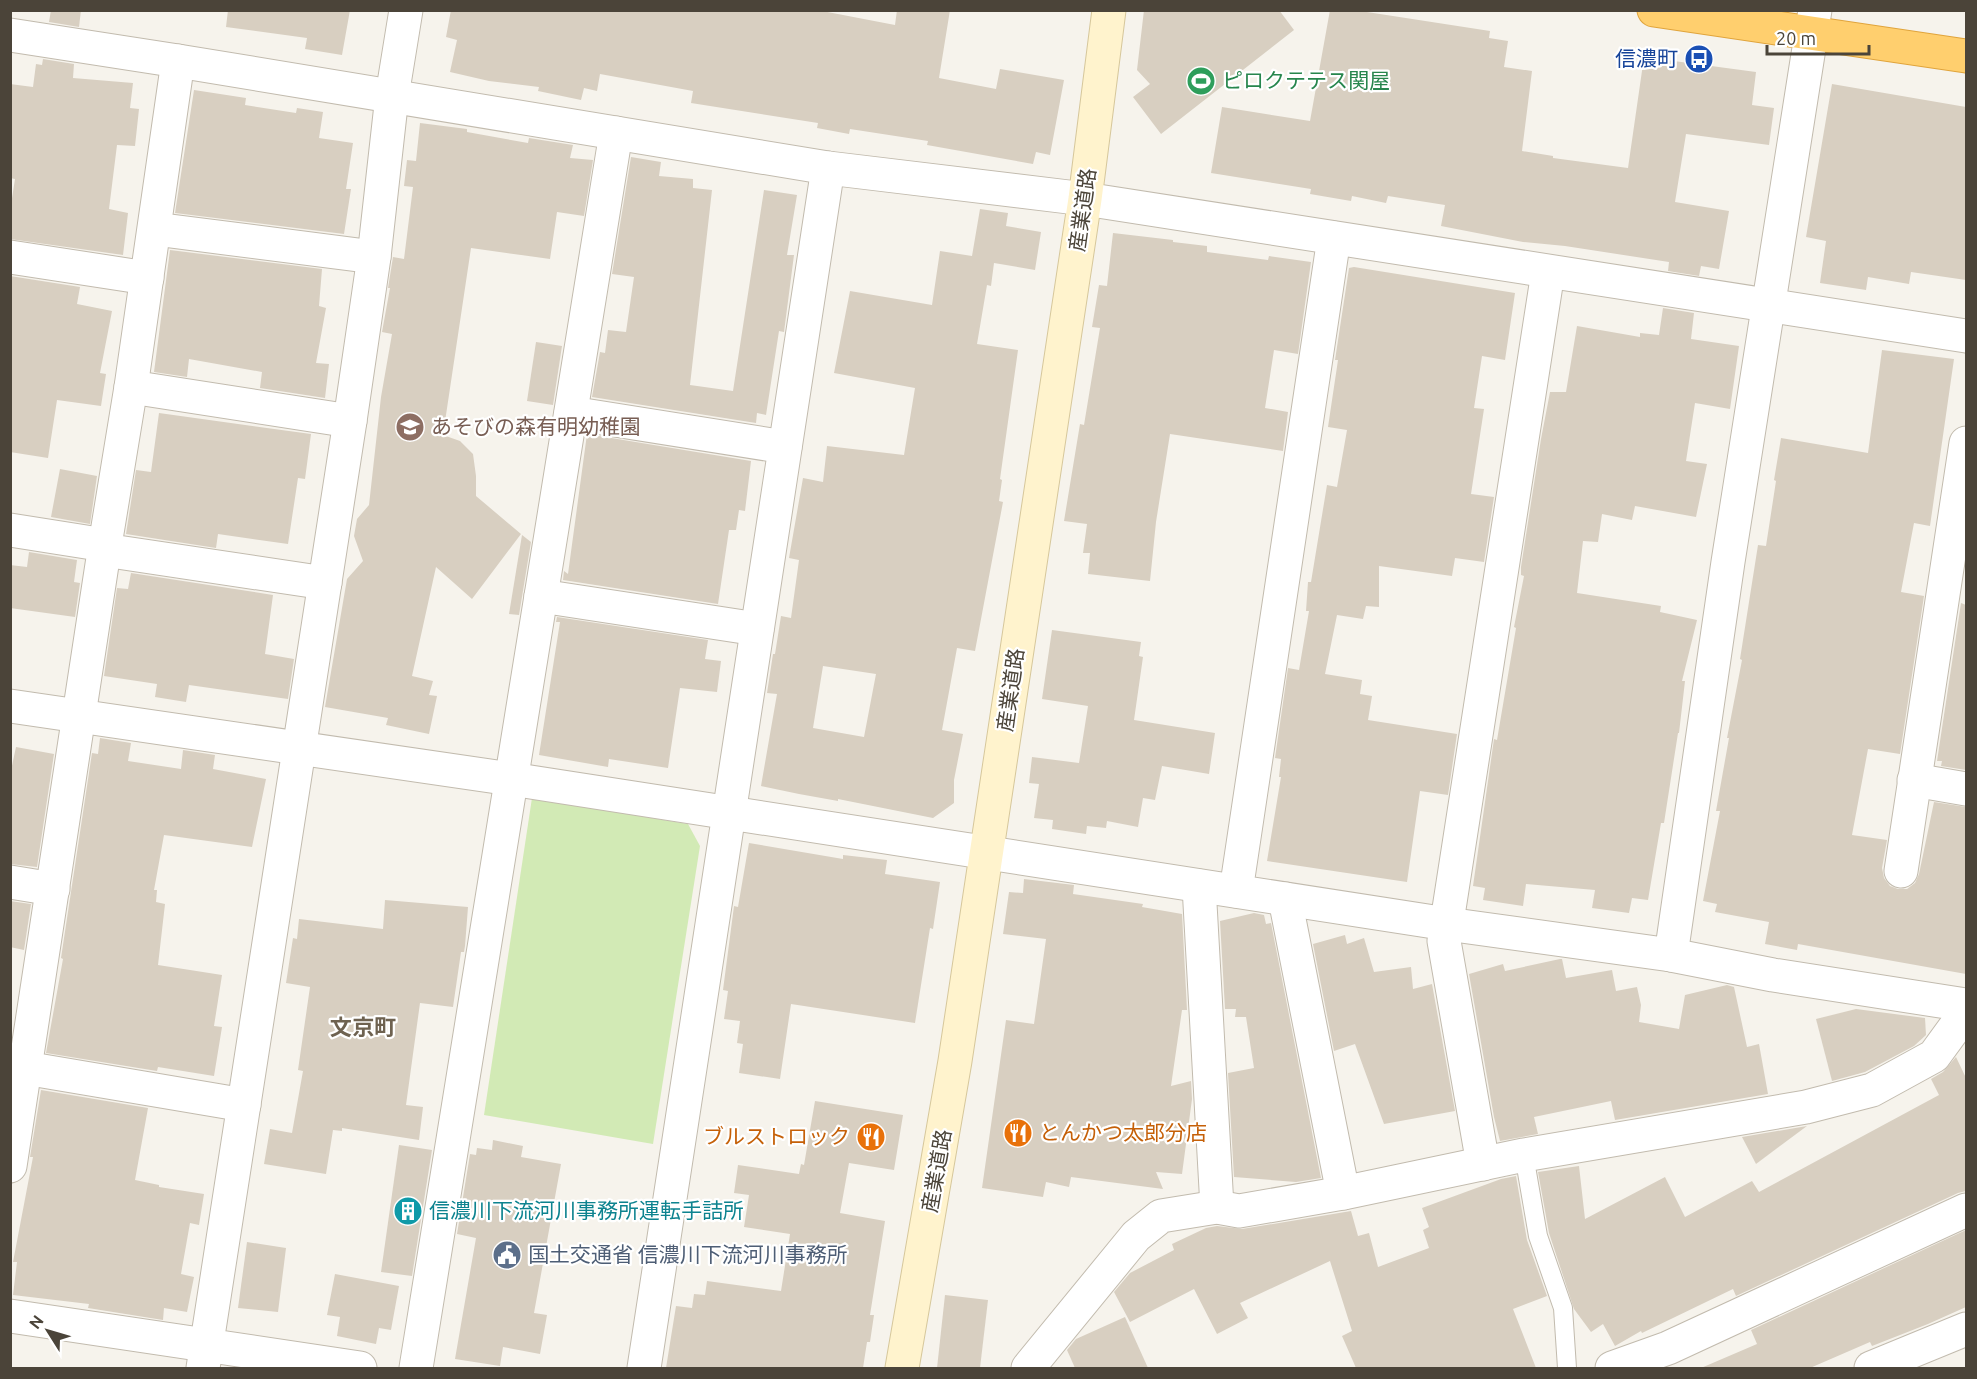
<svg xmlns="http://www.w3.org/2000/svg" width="1977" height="1379" font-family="Ubuntu,'Noto Sans JP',sans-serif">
	<rect width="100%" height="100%" fill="#f6f3ec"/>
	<path fill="#d2eab5" d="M532,798L688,824L700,846L653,1144L484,1115Z"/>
	<g fill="#d8cfc1" fill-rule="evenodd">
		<path d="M51,10H81L79,27L49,22Z"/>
		<path d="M228,10H350L342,55L305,49L307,38L226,27Z"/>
		<path d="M451,10H817L895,25L897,10H950L939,78L996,89L1000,69L1064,80L1050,155L1036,152L1033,164L927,145L928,141L850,129L849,134L817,128L818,123L691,103L693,91L600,74L597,91L584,88L581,100L538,91L539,87L489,81L450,72L457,40L446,37Z"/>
		<path d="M1144,10H1279L1294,30L1161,134L1133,97L1150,84L1137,70Z"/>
		<path d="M1330,10H1354L1490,31L1489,38L1508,41L1504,67L1532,71L1522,151L1553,156V158L1628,168L1644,57L1756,72L1752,105L1774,108L1769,145L1686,134L1675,202L1729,211L1719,269L1701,266L1699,276L1668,271L1669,262L1565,246L1523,242L1441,226L1445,205L1388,196L1386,203L1352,196L1351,201L1310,194L1311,189L1211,173L1222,107L1310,121Z"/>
		<path d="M43,59L74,64L73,78L133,83L130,108L139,109L135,146L117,145L109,209L128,213L123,255L10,239V211L15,179L10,178V84L33,87L36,64L42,65Z"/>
		<path d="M1832,84L1966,107V280L1911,272L1909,284L1868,277L1866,290L1820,283L1826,241L1806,237Z"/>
		<path d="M194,90L246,98L245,105L296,113L297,108L323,112L319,138L353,143L346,189H351L344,234L175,213Z"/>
		<path d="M420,123L467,129V132L528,143L529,138L573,145L570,158L593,160L584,216L557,212L550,259L471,248L443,435L460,441L473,454L476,476V496L521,534L472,599L436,567L412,676L433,681L429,695L437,696L429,734L386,725L388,718L325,707L347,579L363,561L354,536L357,519L369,505L381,397L392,334L382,332L390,288H388L393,257L404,259L413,187L404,186L407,160L416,161Z"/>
		<path d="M631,157L661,162L659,176L693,179V188L712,190L690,385L733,391L764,190L797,195L787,255H794L784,332L779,331L766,415L757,413L756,423L592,397L600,352L605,353L608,330L626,332L634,277L612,274Z"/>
		<path d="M980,209L1008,213L1006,226L1041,232L1035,270L994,263L991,286L987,285L977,344L1018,350L1000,479L1002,480L999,501L1003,502L975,651L957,648L942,730L963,734L954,780V803L933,818L838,799V801L799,794L761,786L777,694L767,693L773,654H775L781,616L791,618L799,560L789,558L803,478L823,482L827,446L904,455L915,388L834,373L850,291L932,305L940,251L972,256ZM823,666L876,674L864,737L813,728Z"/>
		<path d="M1113,233L1173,240V242L1207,246V252L1268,260L1269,256L1311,262L1298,354L1274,350L1265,408L1288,412L1283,451L1170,434L1156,522L1150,581L1088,574L1090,553H1083L1087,524L1064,521L1080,424L1084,425L1100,328L1092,327L1099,285L1107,286Z"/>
		<path d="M170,250L322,269L319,306L326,308L316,363L329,364L325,398L260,388L262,372L189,359L187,377L154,372Z"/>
		<path d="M1354,267L1515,293L1505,360L1482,356L1474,408L1484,409L1471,494L1494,497L1484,562L1455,558L1452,576L1379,566V607L1366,606L1363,619L1337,615L1325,674L1362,680L1360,694L1372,696L1368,720L1457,734L1448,795L1420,791L1407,882L1267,861L1281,777H1279L1281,759L1275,758L1288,668L1299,670L1309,611H1306L1308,582H1311L1327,485L1337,487L1347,430L1328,427L1338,360H1335L1349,268Z"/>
		<path d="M10,276L80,287L77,304L112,311L100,373L106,374L101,406L57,400L48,458L10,452Z"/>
		<path d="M1663,308L1694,313L1691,339L1739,346L1730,409L1695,403L1686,461L1707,464L1696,517L1635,506L1632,520L1602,514L1598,542L1583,541L1577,593L1661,606L1660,612L1697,620L1682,681H1685L1679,733H1678L1664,823H1661L1648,900L1632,898L1629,913L1592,908L1595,890L1526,884L1523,906L1483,900L1485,888L1473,886L1494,739L1497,740L1516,628L1514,627L1524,576L1521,575V567L1541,439L1550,392H1566L1577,326L1640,337V333L1659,335Z"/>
		<path d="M536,342L562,346L553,405L527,401Z"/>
		<path d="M1882,350L1954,359L1930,526L1914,523L1901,592L1924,596L1900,754L1868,749L1852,835L1887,840L1882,868L1884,878L1890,886L1898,889H1907L1915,883L1919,874L1934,802L1966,807V974L1798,944L1797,950L1765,944L1769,922L1715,912L1717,904L1703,901L1720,811H1716L1729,738H1727L1742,660L1740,659L1758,545L1766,546L1776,481L1774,480L1781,438L1868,453Z"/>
		<path d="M159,413L311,434L305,479L298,478L288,544L218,534L216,548L126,534L136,470L151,472Z"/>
		<path d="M587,434L751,461L745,511L739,510L736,530H729L718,604L563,580L564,571L568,574Z"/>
		<path d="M60,469L97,476L90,524L51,517Z"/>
		<path d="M522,535L531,542L519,615L509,614Z"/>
		<path d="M29,552L77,560L74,582L80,583L75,617L10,608V565L27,567Z"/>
		<path d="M131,573L273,595L265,654L294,659L288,699L189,685L186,702L155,697L157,684L104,676L117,588L128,589Z"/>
		<path d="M1961,603L1966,605V770L1941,766L1942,761H1937Z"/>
		<path d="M557,617L708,640L705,659L721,661L717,692L680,688L668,768L609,759L608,767L539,755L560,622H556Z"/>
		<path d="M1052,630L1141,642L1139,656L1143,657L1134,720L1215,733L1209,774L1162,766L1155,800L1143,798L1138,827L1107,821L1106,828L1087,826L1086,834L1052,829L1053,820L1034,818L1039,784L1029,783L1032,757L1079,763L1088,706L1042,699Z"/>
		<path d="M100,738L131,743L128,761L181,769L183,750L215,755L213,769L266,779L252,847L164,835L154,890H157L156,902L165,904L158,965L222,975L214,1026L222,1027L214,1076L158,1067L157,1071L46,1053L63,959L61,958L92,753L98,754Z"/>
		<path d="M16,747L54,754L37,867L10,864V775Z"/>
		<path d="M749,843L843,859V855L887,860L885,874L940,882L933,929L930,928L915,1023L791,1004L780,1079L739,1073L743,1044L737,1043L740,1021L724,1019L728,991L723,990L734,906L738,907Z"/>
		<path d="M1024,879L1074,885L1073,894L1143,904L1142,907L1182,914L1187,1010H1182L1171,1086L1191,1081L1192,1099L1182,1174L1156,1172L1163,1189L1071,1177L1069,1187L1046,1182L1043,1197L982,1188L1006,1020L1034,1024L1046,939L1003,934L1009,892L1023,893Z"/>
		<path d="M385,900L468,907L465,946L464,952H461L453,1007L420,1003L406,1105L423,1107L419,1140L342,1128V1131L333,1130L326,1174L264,1164L270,1129L292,1133L303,1071L298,1070L310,987L286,983L293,938L297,939L299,919L383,929Z"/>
		<path d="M10,901L31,904L24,950L10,947Z"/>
		<path d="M1254,913L1264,915L1266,924L1271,923L1321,1178L1296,1182L1234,1177L1228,1073L1254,1068L1246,1017H1235L1236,1009H1225L1220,921Z"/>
		<path d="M1345,935L1347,944L1364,938L1374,972L1411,967L1413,989L1432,984L1455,1111L1384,1124L1355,1044L1334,1051L1313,944Z"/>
		<path d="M1560,959H1562L1566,978L1612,970L1616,991L1637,987L1641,1005L1639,1022L1679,1029L1685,995L1727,985L1734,987L1747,1047L1759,1044L1768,1094L1615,1120L1611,1101L1534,1117L1538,1134L1500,1141L1494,1117L1469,974L1503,964L1505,971Z"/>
		<path d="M1856,1009L1925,1018L1926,1035L1914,1046L1865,1072L1832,1081L1816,1019Z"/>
		<path d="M1956,1057L1966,1078V1191L1958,1193L1736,1296L1733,1289L1642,1333L1641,1331L1615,1346L1603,1324L1591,1332L1574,1309L1549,1233L1538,1172L1579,1166L1585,1219L1665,1177L1685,1217L1752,1181L1759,1192L1939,1095L1931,1079L1943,1072Z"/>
		<path d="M41,1090L148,1108L135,1180L159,1185V1187L204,1194L199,1225L190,1223L181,1274L194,1277L187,1312L164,1308L163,1320L88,1308L89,1304L13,1295L17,1262H13L33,1157H30Z"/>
		<path d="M815,1101L903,1115L894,1170L849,1163L840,1213L885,1221L870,1315H874L870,1342H867L863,1368H666L676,1306L692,1308L694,1294L705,1295L707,1281L781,1291L790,1234L744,1227L749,1195L734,1193L738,1165L799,1174L801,1164L804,1165Z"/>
		<path d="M1807,1126L1756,1164L1742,1137Z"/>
		<path d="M493,1140L523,1146L521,1157L561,1164L534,1313L547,1315L540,1354L503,1347L500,1366L455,1359L476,1238L457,1234L470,1154L476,1155L477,1148L492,1150Z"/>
		<path d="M399,1145L432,1150L412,1276L381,1272Z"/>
		<path d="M1516,1176L1527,1240L1547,1296L1513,1309L1536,1368H1356L1342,1336L1352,1331L1330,1261L1240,1303L1248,1318L1217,1334L1194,1289L1130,1322L1114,1292L1130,1273L1174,1250L1172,1244L1206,1228L1217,1226L1242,1229L1351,1211L1358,1236L1369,1233L1378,1267L1429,1248L1423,1230L1429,1227L1422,1208L1501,1179Z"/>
		<path d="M1966,1230V1307L1928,1324L1872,1346L1870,1342L1810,1368H1701L1757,1344L1751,1330Z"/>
		<path d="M247,1242L286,1248L278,1312L238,1308Z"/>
		<path d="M335,1274L399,1286L391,1330L379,1328L376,1344L337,1336L340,1317L327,1315Z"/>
		<path d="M945,1295L988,1300L980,1368H937Z"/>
		<path d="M1125,1317L1148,1368H1075L1067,1350L1076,1339Z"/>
	</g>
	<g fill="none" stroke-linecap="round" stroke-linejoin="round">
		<g stroke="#c2bbae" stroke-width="20">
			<path id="lane" d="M1524,1155L1538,1236L1563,1308L1567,1368"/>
		</g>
		<g stroke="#c2bbae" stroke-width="35">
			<g id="street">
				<path d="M10,35L178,61L828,168L1085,199L1966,336"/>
				<path d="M155,229L374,257"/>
				<path d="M10,257L147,278"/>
				<path d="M131,387L350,421"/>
				<path d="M571,413L785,447"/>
				<path d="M10,530L105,545"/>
				<path d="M104,550L325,583"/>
				<path d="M541,596L757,629"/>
				<path d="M10,706L511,779L1447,924L1671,955L1773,975L1966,1005"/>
				<path d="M1914,780L1966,789"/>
				<path d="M1901,871L1966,443"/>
				<path d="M10,882L53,889"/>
				<path d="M1199,886L1217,1207"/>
				<path d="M1236,891L1334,238"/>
				<path d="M1285,899L1343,1193"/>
				<path d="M1671,955L1728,562L1815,10"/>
				<path d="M25,1068L244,1105"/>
				<path d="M1483,1164L1444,941L1548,272"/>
				<path d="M10,1166L105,545L131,387L178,61"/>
				<path d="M10,1316L360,1368"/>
				<path d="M203,1368L350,421L374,257L392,96L406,10"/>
				<path d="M416,1368L616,133"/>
				<path d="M644,1368L828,168"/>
				<path d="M1028,1368L1136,1236L1161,1216L1217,1207L1239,1211L1343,1193L1524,1155L1806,1107L1872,1090L1934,1056L1966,1012"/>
				<path d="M1612,1368L1668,1348L1966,1210"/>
				<path d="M1871,1368L1966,1329"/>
			</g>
		</g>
		<g stroke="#d6c79b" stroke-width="35">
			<path id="secondary" d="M902,1368L955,1061L1085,199L1109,10"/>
		</g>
		<g stroke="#e0a43c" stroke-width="35">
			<path id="highway" d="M1654,10L1966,56"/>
		</g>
		<use href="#lane" stroke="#fff" stroke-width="18"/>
		<use href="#street" stroke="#fff" stroke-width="33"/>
		<use href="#secondary" stroke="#fff3cd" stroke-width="33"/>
		<use href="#highway" stroke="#ffcf6e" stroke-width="33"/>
	</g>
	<defs>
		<g id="bus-disc" transform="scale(1.5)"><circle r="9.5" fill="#1a4fb4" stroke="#fff"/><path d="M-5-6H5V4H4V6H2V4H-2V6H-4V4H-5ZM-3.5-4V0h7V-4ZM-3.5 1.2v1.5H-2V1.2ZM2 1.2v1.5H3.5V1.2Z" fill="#fff"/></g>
		<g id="stadium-disc" transform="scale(1.5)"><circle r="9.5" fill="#2e9e5b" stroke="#fff"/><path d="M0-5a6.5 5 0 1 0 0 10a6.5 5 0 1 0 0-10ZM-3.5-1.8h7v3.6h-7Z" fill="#fff"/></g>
		<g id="school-disc" transform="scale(1.5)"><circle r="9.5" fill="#8d6e63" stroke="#fff"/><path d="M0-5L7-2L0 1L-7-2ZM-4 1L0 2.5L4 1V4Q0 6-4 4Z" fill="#fff"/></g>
		<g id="restaurant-disc" transform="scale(1.5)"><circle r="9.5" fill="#e8710a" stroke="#fff"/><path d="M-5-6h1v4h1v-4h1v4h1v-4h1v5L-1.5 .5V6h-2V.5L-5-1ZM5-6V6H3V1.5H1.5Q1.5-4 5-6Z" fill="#fff"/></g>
		<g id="building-disc" transform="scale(1.5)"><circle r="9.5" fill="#0f9aa8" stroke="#fff"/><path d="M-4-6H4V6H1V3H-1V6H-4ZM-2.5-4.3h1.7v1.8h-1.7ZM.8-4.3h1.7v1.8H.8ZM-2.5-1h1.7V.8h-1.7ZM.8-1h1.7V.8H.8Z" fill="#fff"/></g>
		<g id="civic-disc" transform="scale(1.5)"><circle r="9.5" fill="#5c6f8a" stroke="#fff"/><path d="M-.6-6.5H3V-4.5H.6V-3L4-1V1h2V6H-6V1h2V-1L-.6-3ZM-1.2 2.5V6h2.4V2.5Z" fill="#fff"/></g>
	</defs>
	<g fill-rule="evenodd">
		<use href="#bus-disc" x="1699" y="59"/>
		<use href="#stadium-disc" x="1201" y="81"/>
		<use href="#school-disc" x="410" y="427"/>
		<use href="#restaurant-disc" x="1018" y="1133"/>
		<use href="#restaurant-disc" x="871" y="1137"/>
		<use href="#building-disc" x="408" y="1211"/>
		<use href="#civic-disc" x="507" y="1255"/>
	</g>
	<g text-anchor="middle" stroke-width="4.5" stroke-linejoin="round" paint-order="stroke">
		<g font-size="21" fill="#164399" stroke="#fff" text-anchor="end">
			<text x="1678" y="66">信濃町</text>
		</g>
		<g font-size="21" fill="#27864d" stroke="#fff" text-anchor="start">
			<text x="1222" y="88">ピロクテテス関屋</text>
		</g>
		<g font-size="21" fill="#4b4439" stroke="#fff">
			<text transform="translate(1083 210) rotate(-82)" y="7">産業道路</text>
			<text transform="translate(1011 690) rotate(-82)" y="7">産業道路</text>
			<text transform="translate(937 1171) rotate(-80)" y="7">産業道路</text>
		</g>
		<g font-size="21" fill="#785e54" stroke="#fff" text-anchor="start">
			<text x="431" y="434">あそびの森有明幼稚園</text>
		</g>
		<g font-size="21" fill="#c56008" stroke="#fff" text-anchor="start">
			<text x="1039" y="1140">とんかつ太郎分店</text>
			<text x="850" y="1144" text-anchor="end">ブルストロック</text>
		</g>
		<g font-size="21" fill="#0d838f" stroke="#fff" text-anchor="start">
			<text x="429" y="1218">信濃川下流河川事務所運転手詰所</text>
		</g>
		<g font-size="21" fill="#4e5e75" stroke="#fff" text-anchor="start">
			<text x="528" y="1262">国土交通省 信濃川下流河川事務所</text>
		</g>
		<g font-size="22" font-weight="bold" fill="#6e6250" stroke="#fff">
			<text x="363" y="1035">文京町</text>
		</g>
	</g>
	<rect width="1977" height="1379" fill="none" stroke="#4b4439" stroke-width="24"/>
	<g transform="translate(48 1331) rotate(307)" stroke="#ffffff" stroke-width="4.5" paint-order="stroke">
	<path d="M0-4.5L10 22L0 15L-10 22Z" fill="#4b4439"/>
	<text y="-9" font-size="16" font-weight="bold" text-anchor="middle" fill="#4b4439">N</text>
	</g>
	<path d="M1767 45v9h102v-9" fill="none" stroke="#4b4439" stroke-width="3"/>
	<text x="1776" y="45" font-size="18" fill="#4b4439" stroke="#ffffff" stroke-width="4.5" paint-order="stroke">20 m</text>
</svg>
